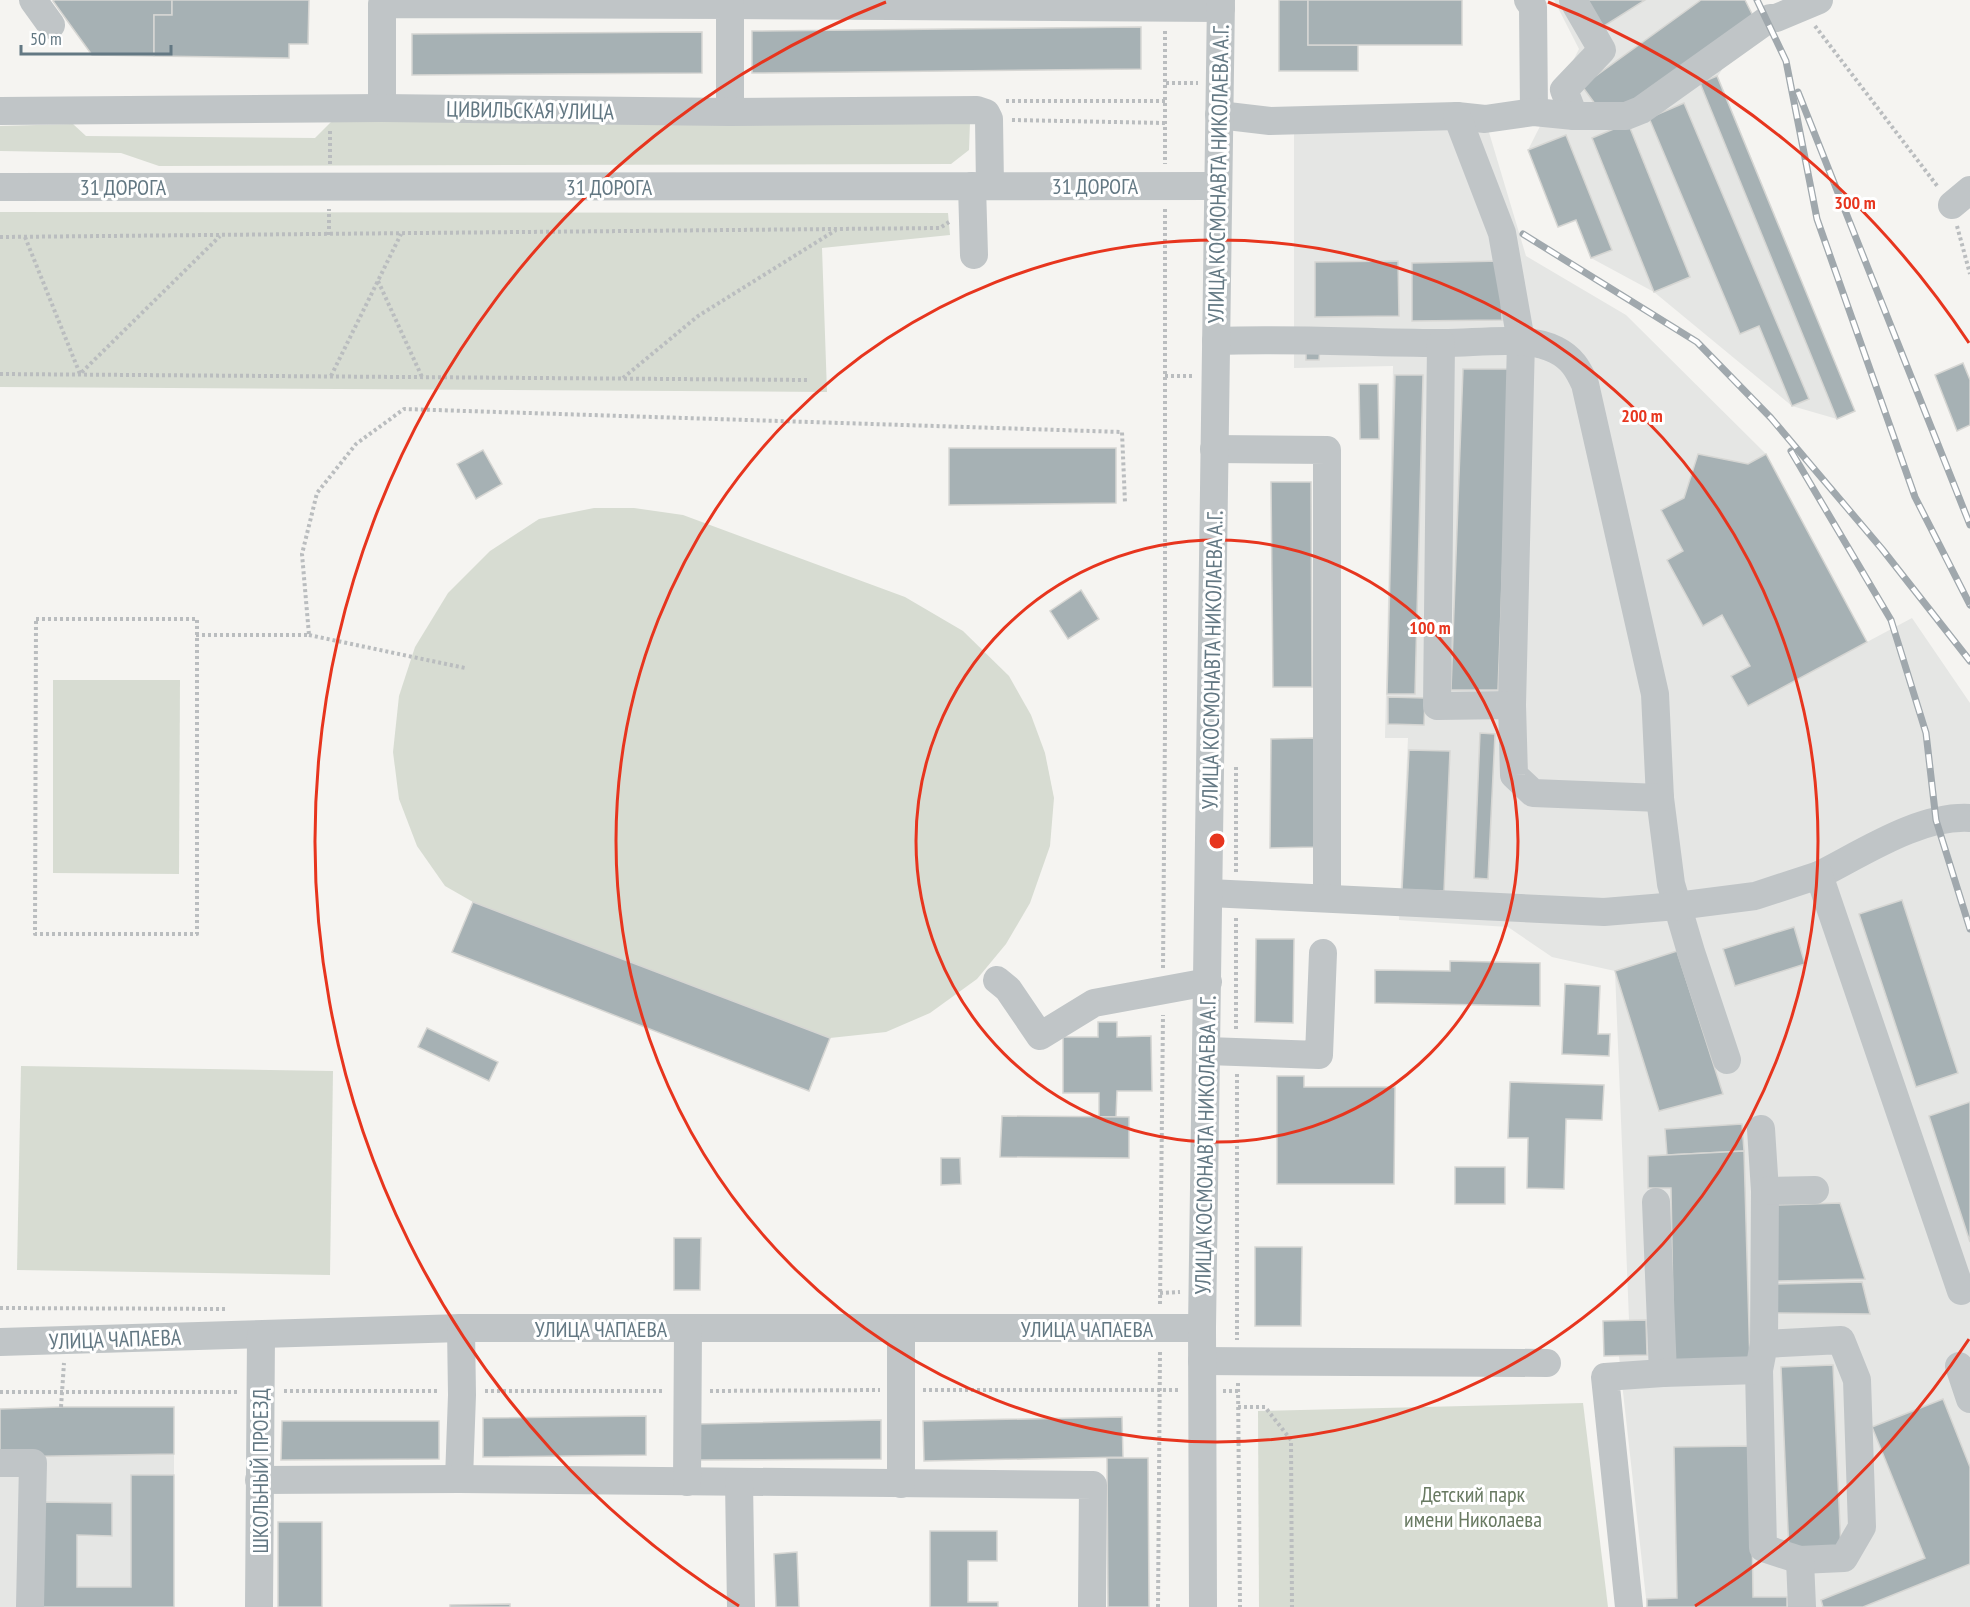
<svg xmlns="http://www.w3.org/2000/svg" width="1970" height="1607" font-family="'PT Sans Narrow',sans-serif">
	<rect width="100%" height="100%" fill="#f5f4f1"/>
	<g fill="#e5e6e4">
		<path d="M1554,0H1745L1754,18L1718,76L1855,411L1837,419L1792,406L1654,292L1591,258L1576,220L1558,227L1528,150L1579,49Z"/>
		<path d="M1485,119L1526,256L1626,315L1766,454L1867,642L1912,618L1970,703V1607H1647L1619,1356H1604L1603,1321L1629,1320L1615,971L1552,957L1508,927L1399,920L1408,738H1385L1393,366L1294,368V127Z"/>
		<path d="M61,1407H174V1607H0V1409Z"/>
	</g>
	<g fill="#d7dcd2">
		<path d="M332,121L970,122L969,150L951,164L159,166L121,153L0,151V126L73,124L86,136L315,138Z"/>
		<path d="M0,212L948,213L950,235L822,248L827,392L0,387Z"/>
		<path d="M594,508H634L683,515L905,597L963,631L1009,676L1031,715L1045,753L1054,798L1050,846L1030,903L1006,944L977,979L930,1013L886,1032L830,1038L473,902L445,886L417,846L399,799L393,752L399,696L415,647L448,593L490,551L539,519Z"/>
		<path d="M53,680H180L179,874L53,873Z"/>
		<path d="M21,1066L333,1071L330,1275L17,1270Z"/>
		<path d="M1583,1403L1608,1607H1259L1258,1411Z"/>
	</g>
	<g fill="#a6b1b4" stroke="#d6d6d3" stroke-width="1.5">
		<path d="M55,0H172V15H154V56L92,55L53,1Z"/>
		<path d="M172,0H309L308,44H289V58L154,56V15H172Z"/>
		<path d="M1279,0H1308V45H1358V71H1279Z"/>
		<rect x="1308" y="0" width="154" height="45"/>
		<path d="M1583,0H1645L1601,28Z"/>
		<path d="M1701,0H1745L1754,18L1630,105L1598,108L1582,86Z"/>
		<path d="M1141,27V69L752,73V31Z"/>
		<path d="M702,32V73L412,75V34Z"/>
		<path d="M1717,76L1855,411L1837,419L1700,83Z"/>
		<path d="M1684,103L1809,399L1792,406L1759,326L1740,334L1649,118Z"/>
		<path d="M1628,123L1690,277L1654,292L1592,138Z"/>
		<path d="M1566,135L1612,250L1591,258L1576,220L1558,227L1528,150Z"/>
		<path d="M1398,261L1399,316L1315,317V262Z"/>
		<path d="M1500,261L1502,320L1412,321V263Z"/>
		<path d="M1306,348H1320L1319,360H1306Z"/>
		<path d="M1963,363L1970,380V425L1957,431L1935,375Z"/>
		<path d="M1463,369H1510L1498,690H1451Z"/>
		<path d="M1395,375H1423L1415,694H1387Z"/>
		<path d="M1359,384H1378L1379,439H1360Z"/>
		<path d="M949,448H1116V503L949,505Z"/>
		<path d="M483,450L502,484L476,499L457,464Z"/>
		<path d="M1698,454L1748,464L1766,454L1867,642L1748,706L1731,676L1750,666L1722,615L1703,626L1667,560L1683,551L1661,510L1684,498Z"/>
		<path d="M1271,482H1311L1312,687H1273Z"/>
		<path d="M1081,590L1099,619L1068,639L1050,611Z"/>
		<path d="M1388,697L1425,698L1424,725L1388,724Z"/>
		<path d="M1480,733L1495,734L1488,879L1474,878Z"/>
		<path d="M1314,738V847L1270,848L1271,739Z"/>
		<path d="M1409,750L1450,751L1444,891L1402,890Z"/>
		<path d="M1902,900L1958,1073L1916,1087L1859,914Z"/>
		<path d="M473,902L830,1038L809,1091L452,952Z"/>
		<path d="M1794,927L1805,964L1735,986L1723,949Z"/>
		<path d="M1256,939H1294L1293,1023L1255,1022Z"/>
		<path d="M1677,951L1723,1094L1659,1111L1615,971Z"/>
		<path d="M1450,961L1540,963V1006L1375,1003V970L1450,971Z"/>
		<path d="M1565,984L1600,986L1598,1034H1610L1609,1056L1562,1054Z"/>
		<path d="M1098,1022H1117V1037L1151,1036L1152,1091H1117L1116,1117H1099V1093H1063V1037H1098Z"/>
		<path d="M427,1028L498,1062L489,1081L418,1047Z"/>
		<path d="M1277,1076H1304V1087H1395L1394,1184H1277Z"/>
		<path d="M1510,1082L1604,1085L1602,1120L1566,1119L1564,1189L1527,1188L1528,1138H1508Z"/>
		<path d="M1970,1102V1242L1929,1116Z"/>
		<path d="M1002,1116L1129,1117V1158L1000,1157Z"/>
		<path d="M1742,1124L1744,1151L1667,1155L1665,1129Z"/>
		<path d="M1744,1151L1750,1364L1674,1365L1671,1188H1648V1156Z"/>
		<path d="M941,1158H960L961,1184L941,1185Z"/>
		<rect x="1455" y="1167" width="50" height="37"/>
		<path d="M1840,1203L1865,1279L1775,1281L1777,1205Z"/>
		<path d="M674,1238H701L700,1290H674Z"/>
		<path d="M1255,1247H1302L1301,1326H1255Z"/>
		<path d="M1862,1282L1870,1314L1776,1313V1284Z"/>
		<path d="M1646,1320L1647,1355L1604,1356L1603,1321Z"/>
		<path d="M1833,1365L1841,1550L1789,1553L1781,1367Z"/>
		<path d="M1943,1399L1970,1467V1564L1863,1607H1823L1821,1600L1925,1558L1872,1427Z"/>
		<path d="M61,1407H174V1454L0,1457V1409Z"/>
		<path d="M646,1416V1455L483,1457V1418Z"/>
		<path d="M1122,1417L1123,1457L924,1461L923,1421Z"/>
		<path d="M881,1420V1459L695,1460V1424Z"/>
		<path d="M282,1421H439V1459L281,1460Z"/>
		<path d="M1751,1446L1753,1597H1787V1607H1647V1599L1677,1598L1674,1447Z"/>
		<path d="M1107,1458H1148L1149,1607H1108Z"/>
		<path d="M131,1475H174V1607H38V1502L112,1503V1536L77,1535V1587H131Z"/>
		<rect x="278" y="1522" width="44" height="85"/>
		<path d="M930,1531H997V1561H968V1602H998V1607H930Z"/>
		<path d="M797,1552L799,1607H776L774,1554Z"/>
		<path d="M510,1604V1607H450V1605Z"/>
	</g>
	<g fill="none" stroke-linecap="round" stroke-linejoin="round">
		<g stroke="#babdbf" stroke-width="4" stroke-dasharray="3 3" stroke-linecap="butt">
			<path d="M1815,26L1938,187"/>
			<path d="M1165,31V164"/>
			<path d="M1166,83H1198"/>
			<path d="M1006,101H1166"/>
			<path d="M1012,120L1165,123"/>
			<path d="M330,131V165"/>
			<path d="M1957,226L1970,274"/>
			<path d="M329,235V209"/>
			<path d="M0,237L940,228L949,222"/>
			<path d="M25,237L80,374L220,236"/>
			<path d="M378,281L422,377"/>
			<path d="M0,374L807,380"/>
			<path d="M331,376L401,234"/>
			<path d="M1165,376H1194"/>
			<path d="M623,378L698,316L836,230"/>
			<path d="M36,619H197V934H35Z"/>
			<path d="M196,635H309L302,554L317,493L356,444L404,409L1122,432L1125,503"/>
			<path d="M309,635L465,668"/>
			<path d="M1236,872V765"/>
			<path d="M1236,918V1031"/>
			<path d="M1163,968L1165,729V208"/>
			<path d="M1237,1074V1340"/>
			<path d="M1160,1293L1180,1292"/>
			<path d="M1160,1304L1163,1015"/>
			<path d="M0,1308L226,1309"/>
			<path d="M1238,1383L1240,1607"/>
			<path d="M923,1390H1180"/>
			<path d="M284,1391H439"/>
			<path d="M485,1391H664"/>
			<path d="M710,1391L880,1390"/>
			<path d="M1223,1391H1238"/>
			<path d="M0,1392H238"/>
			<path d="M61,1407L64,1363"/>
			<path d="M1238,1407H1265L1291,1440L1292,1607"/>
			<path d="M1158,1607L1160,1351"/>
		</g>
		<g stroke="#c0c5c7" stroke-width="28">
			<path d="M33,0L51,25"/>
			<path d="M730,0V5L1221,8"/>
			<path d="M1528,0L1533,7L1534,112"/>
			<path d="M1573,0L1602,50L1564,90L1574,116"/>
			<path d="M382,108V4L730,5V112"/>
			<path d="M0,111L382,108L730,112L977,110L986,113L989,119L990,186"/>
			<path d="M1219,115L1270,121L1457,116L1485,119L1534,112L1574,116H1626L1641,110L1770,18H1776L1819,0"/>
			<path d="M1457,116L1502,233L1521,341L1512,705"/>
			<path d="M972,186L974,255"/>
			<path d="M0,187L1218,186"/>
			<path d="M1952,205L1970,190"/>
			<path d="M1216,341C1291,338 1365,343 1439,343C1474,344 1525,334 1556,350C1572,358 1578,369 1585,384L1655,694L1660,798L1671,884L1691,952L1727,1060"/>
			<path d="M1441,343L1437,706L1512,705L1514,775L1533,793L1660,798"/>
			<path d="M1214,449L1327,450V898"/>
			<path d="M1819,875C1863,853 1919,815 1970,818"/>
			<path d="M1209,893L1604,912L1677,906L1755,896L1819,875L1961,1291"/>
			<path d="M997,980L1008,989L1040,1036L1094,1003L1208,982"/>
			<path d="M1207,1051L1319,1055L1323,953"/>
			<path d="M1761,1129L1765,1191L1764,1344L1759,1370L1763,1548L1800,1560L1844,1558L1862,1527L1857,1380L1841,1340L1764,1344"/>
			<path d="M1765,1191L1815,1190"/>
			<path d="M1656,1202L1663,1373"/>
			<path d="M0,1342L461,1328H1202"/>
			<path d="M1202,1361L1547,1363"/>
			<path d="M1959,1366L1970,1399"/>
			<path d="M0,1463H33L30,1607"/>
			<path d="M459,1479L462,1395L461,1328"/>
			<path d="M259,1480L459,1479L1093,1485L1092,1607"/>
			<path d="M687,1482L688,1329"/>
			<path d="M739,1482L741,1607"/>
			<path d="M901,1484V1329"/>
			<path d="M1800,1560L1802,1607"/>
			<path d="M259,1607L261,1335"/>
			<path d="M1203,1607L1202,1328L1221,0"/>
			<path d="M1629,1607L1605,1377L1663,1373L1759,1370"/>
		</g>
		<g stroke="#a0a8ad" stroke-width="7">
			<g id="rail">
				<path d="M1757,0L1786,61L1817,219L1915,497L1970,605"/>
				<path d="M1798,92L1970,525"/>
				<path d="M1523,234L1697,342L1771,418L1882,549L1970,661"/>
				<path d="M1791,451L1891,620L1926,733L1936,820L1970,929"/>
			</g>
		</g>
		<use href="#rail" stroke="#fff" stroke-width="4.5" stroke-dasharray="14" stroke-linecap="butt"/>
	</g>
	<g fill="none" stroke="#e7351e" stroke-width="3">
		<circle cx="1217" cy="841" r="301"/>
		<circle cx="1217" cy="841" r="601"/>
		<path d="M1969 1339A902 902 0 0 1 1695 1606M739 1606A902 902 0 0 1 886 2M1548 2A902 902 0 0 1 1969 343"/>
	</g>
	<g text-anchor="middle" stroke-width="6" stroke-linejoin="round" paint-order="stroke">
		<g font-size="22" fill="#637883" stroke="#fff">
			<text transform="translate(530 110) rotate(1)" y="8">ЦИВИЛЬСКАЯ УЛИЦА</text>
			<text transform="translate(1218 174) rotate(-89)" y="8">УЛИЦА КОСМОНАВТА НИКОЛАЕВА А.Г.</text>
			<text x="1095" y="194">31 ДОРОГА</text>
			<text x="123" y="195">31 ДОРОГА</text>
			<text x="609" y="195">31 ДОРОГА</text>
			<text transform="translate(1212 660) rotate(-89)" y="8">УЛИЦА КОСМОНАВТА НИКОЛАЕВА А.Г.</text>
			<text transform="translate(1205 1145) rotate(-89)" y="8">УЛИЦА КОСМОНАВТА НИКОЛАЕВА А.Г.</text>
			<text x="601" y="1337">УЛИЦА ЧАПАЕВА</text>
			<text x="1087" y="1337">УЛИЦА ЧАПАЕВА</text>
			<text transform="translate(115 1339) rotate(-2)" y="8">УЛИЦА ЧАПАЕВА</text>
			<text transform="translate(260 1471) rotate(-90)" y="8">ШКОЛЬНЫЙ ПРОЕЗД</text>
		</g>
		<g font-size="22" fill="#697a62" stroke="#fff">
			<text x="1473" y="1502">Детский парк<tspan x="1473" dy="25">имени Николаева</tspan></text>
		</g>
	</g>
	<circle cx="1217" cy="841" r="9" fill="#e7351e" stroke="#fff" stroke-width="3"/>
	<g font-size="18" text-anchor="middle" font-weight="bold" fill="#e7351e" stroke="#fff" stroke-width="6" stroke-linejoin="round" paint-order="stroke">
		<text x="1855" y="209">300 m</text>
		<text x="1642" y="422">200 m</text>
		<text x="1430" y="634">100 m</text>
	</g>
	<path d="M21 45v9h150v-9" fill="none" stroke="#637883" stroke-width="3"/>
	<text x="30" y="45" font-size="18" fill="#637883" stroke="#ffffff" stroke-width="4.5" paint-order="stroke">50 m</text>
</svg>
